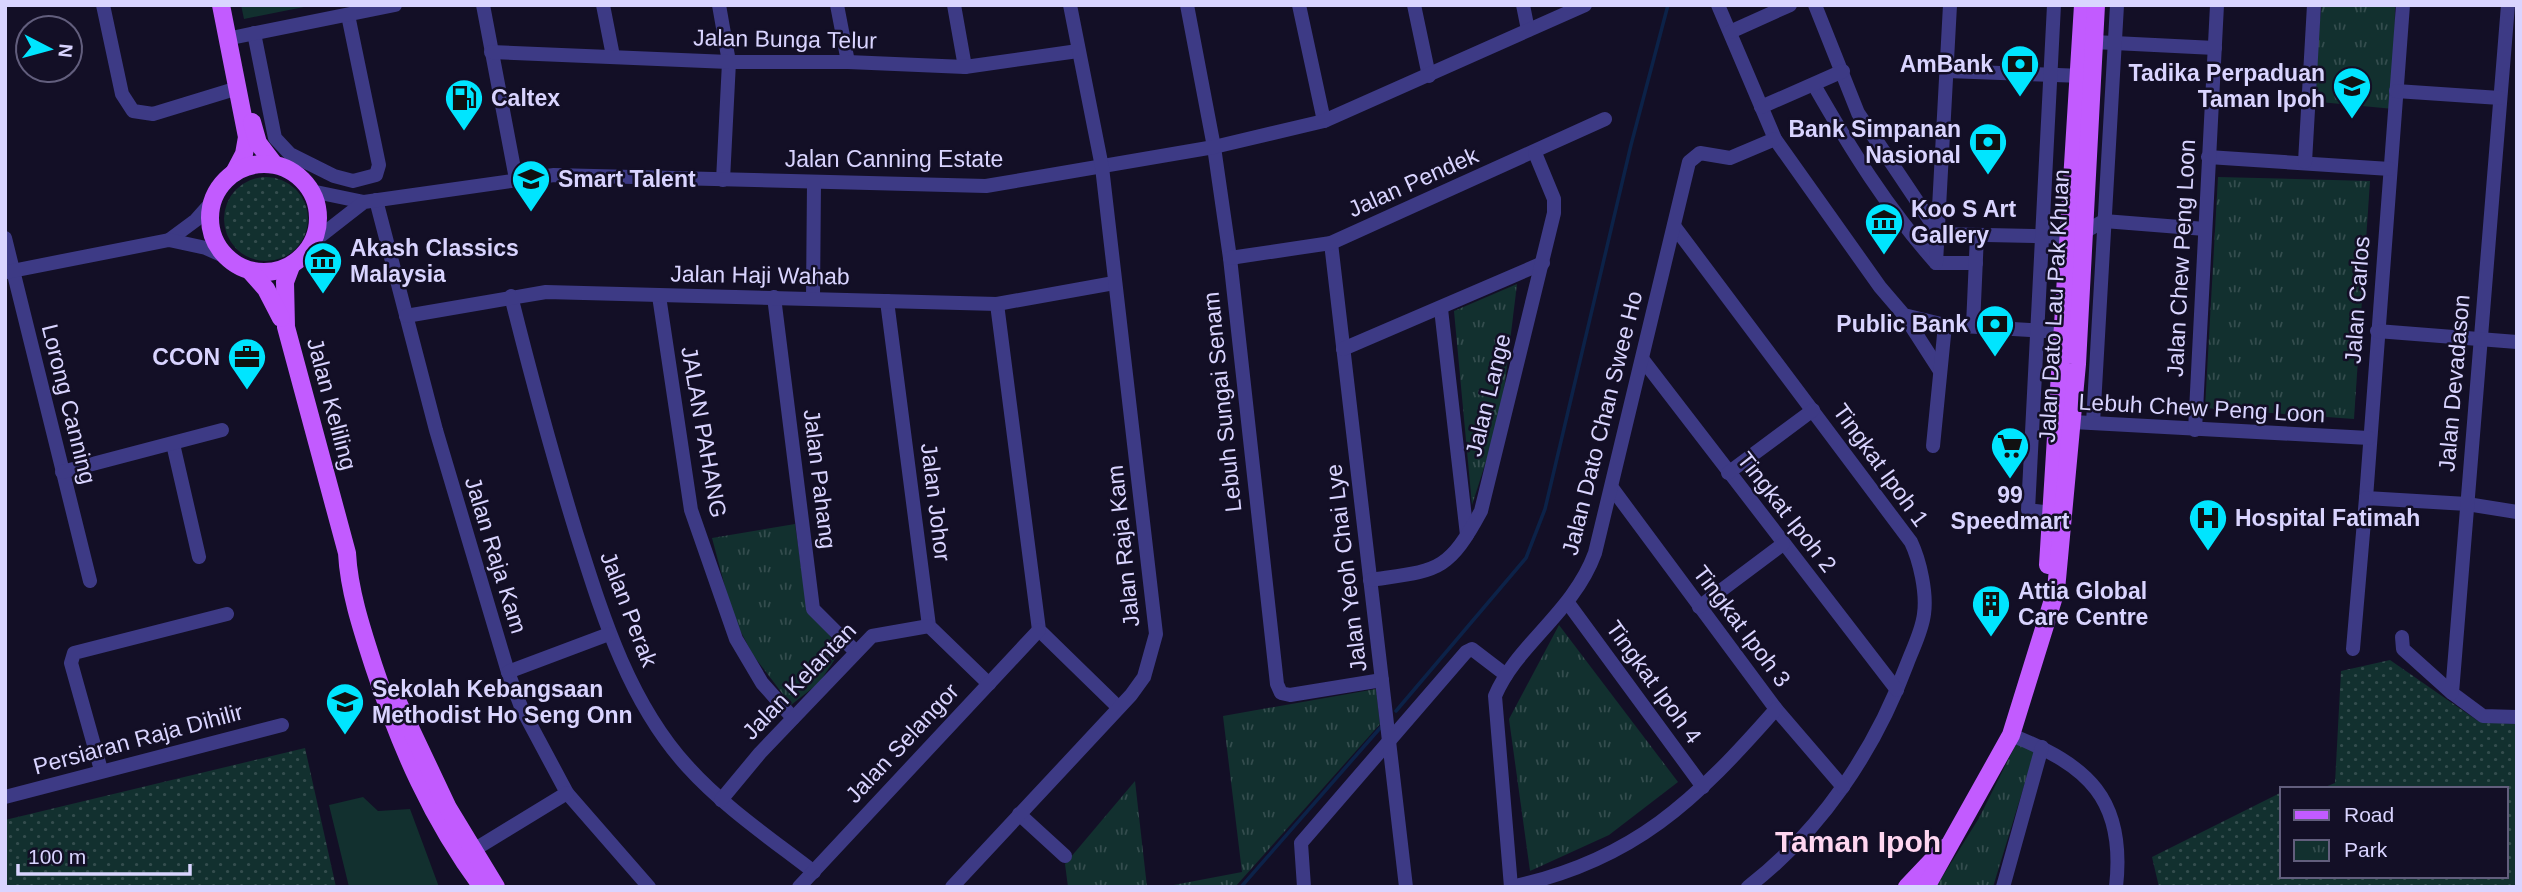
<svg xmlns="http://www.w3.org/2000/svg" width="2522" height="892" font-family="Arial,sans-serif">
	<defs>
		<pattern id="grass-dots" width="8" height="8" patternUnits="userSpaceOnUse" patternTransform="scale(1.75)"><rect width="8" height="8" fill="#12302f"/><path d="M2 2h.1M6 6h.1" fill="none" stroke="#344d4e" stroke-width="1.8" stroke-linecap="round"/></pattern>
		<pattern id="park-tufts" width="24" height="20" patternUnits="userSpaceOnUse" patternTransform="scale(1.75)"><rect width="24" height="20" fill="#12302f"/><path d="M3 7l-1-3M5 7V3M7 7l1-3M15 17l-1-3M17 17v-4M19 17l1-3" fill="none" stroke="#344d4e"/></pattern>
	</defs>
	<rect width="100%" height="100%" fill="#130f26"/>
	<g fill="url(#grass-dots)">
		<circle cx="266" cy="219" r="42"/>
		<path d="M2390,660L2478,721L2517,724V887H2159L2152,857L2282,792V876H2506V789H2320L2335,783L2341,671Z"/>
		<path d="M305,748L336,887H5V820Z"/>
	</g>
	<g fill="url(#park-tufts)">
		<path d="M2322,5H2395L2394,109L2309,101Z"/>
		<path d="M2218,177L2370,181L2354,419L2205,408Z"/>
		<path d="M1517,284L1501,415L1472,505L1454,311Z"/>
		<path d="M795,524L804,587L839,653L819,683L791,705L753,655L733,617L712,538Z"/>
		<path d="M1559,625L1678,782L1609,835L1530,871L1509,719Z"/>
		<path d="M1376,689L1380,724L1235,887H1163L1242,872L1223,716Z"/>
		<path d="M2016,744L2035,750L1993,887H1936L1979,818Z"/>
		<path d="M1135,781L1147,887H1068L1065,864Z"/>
	</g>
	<g fill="#12302f">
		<path d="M241,5H314L244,19Z"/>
		<path d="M363,797L378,811L410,809L439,887H349L329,805Z"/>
	</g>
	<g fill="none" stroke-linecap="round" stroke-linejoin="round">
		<g stroke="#0c2248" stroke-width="3.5">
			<path d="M1396,711L1526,558L1545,509L1631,145L1668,5"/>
			<path d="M1241,887L1381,727"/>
		</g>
		<g stroke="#3d3a85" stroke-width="14">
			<path d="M103,5L122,94L133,111L153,114L238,88"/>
			<path d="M483,5L516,179"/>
			<path d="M603,5L613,56"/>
			<path d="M719,5L729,62L723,180"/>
			<path d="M837,5L848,62"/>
			<path d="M954,5L965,67"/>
			<path d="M1187,5L1214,147L1230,258L1277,684L1281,693L1290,695L1382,680"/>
			<path d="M1299,5L1324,121"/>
			<path d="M1414,5L1429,76"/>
			<path d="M1523,5L1528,30"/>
			<path d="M1718,5L1775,139L1880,287L1904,315L1945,325L2063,332L2072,336"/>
			<path d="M1815,5L1858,113L1939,234"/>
			<path d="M2403,5L2366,498L2467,504L2517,512"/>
			<path d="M2508,5L2452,693L2483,716L2517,717"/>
			<path d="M1730,32L1790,5"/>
			<path d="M254,33L275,138L290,154L334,176L353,181L376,175L379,165L348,15"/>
			<path d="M236,37L395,5"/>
			<path d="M491,52L729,62H848L965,67L1078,51"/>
			<path d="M2092,53L2094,42L2215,48"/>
			<path d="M1947,71L2083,76L2088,72"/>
			<path d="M1814,85C1850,148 1887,208 1936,263H1976"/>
			<path d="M2396,91L2500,98"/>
			<path d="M1761,107L1843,71"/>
			<path d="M2208,157L2390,169"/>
			<path d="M2305,162L2314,5"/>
			<path d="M311,191L364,202"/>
			<path d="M376,200L436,430L508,672L521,707L567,793L649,887"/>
			<path d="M1674,226L1911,542C1920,561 1927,593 1924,614C1922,631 1913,648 1907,664C1875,750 1821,831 1748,887"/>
			<path d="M2082,233L2104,221L2205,229"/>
			<path d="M1939,234L2077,237"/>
			<path d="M5,238L90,581"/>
			<path d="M169,240L196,220L212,202"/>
			<path d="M314,241L364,202L554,175L986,186L1214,147L1324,121L1585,5"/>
			<path d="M1331,243L1406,887"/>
			<path d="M1230,258L1331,243L1605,119"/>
			<path d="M1936,263L1950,5"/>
			<path d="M7,272L169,240L206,248L224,256"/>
			<path d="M511,296C531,376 552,454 576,532C602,614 628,701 687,766C724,807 770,838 814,872"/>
			<path d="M659,296L691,510L736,639L762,683L793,718"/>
			<path d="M774,297L813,609L855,651"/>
			<path d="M813,297L814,183"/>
			<path d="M887,301L929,626L989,684"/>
			<path d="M997,304L1039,630L1118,707"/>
			<path d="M1441,309L1467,535"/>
			<path d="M1904,315L1940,371"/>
			<path d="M406,316L546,292L997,304L1114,283"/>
			<path d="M1973,326L1977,235"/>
			<path d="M2377,331L2517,342"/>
			<path d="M1343,349L1543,263"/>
			<path d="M1643,360L1897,690"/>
			<path d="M2093,423L2117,5"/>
			<path d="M2064,428L2073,422L2369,438"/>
			<path d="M2195,430L2217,5"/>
			<path d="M173,444L199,557"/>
			<path d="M1933,446L1945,325"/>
			<path d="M62,472L222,430"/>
			<path d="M1728,473L1813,410"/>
			<path d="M1612,488L1776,709L1843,787"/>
			<path d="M2052,513L2028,510L2054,5"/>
			<path d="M1370,580C1437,570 1447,574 1481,511L1554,213V199L1535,153"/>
			<path d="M1568,603L1703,787"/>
			<path d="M1699,607L1783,544"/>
			<path d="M2402,637L2403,649L2452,693"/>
			<path d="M2353,649L2366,498"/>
			<path d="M508,672L609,634"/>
			<path d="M2011,735C2088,765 2126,799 2116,887"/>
			<path d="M101,770L71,663L74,653L227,614"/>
			<path d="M5,797L282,725"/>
			<path d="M721,800L760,753L872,636L929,626"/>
			<path d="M1019,814L1065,856"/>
			<path d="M472,851L567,793"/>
			<path d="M799,887L1039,630"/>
			<path d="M952,887L1131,695L1144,677L1156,634L1102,167L1070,5"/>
			<path d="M1304,887L1301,843L1466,652L1472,649L1506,675"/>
			<path d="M1511,887L1495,696C1517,644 1573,613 1595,553L1689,162L1700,153L1730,158L1775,139"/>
			<path d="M1511,887C1634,861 1696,800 1776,709"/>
			<path d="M2003,887L2042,747"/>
		</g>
		<g stroke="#c25bff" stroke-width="18">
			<path d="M221,5L247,137L244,154L234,173"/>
			<path d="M252,122L258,143L274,164"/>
			<circle cx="264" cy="218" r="54"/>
			<path d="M291,266L285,282L286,327L347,553C349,591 362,630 374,667C400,746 432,820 482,887"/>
			<path d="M251,272L266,289L281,318"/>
			<path d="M2048,565L2083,5"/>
			<path d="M396,698L448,808L496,887"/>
			<path d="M1907,887L1944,848"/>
			<path d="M1926,887L2011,735L2056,590L2077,364L2096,5"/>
		</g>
	</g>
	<defs>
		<g id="bank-pin" transform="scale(2.0125)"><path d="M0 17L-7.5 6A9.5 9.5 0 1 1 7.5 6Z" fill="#00e5ff" stroke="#130f26"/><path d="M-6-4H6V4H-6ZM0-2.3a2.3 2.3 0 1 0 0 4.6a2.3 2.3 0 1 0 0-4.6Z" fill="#111"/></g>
		<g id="school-pin" transform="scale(2.0125)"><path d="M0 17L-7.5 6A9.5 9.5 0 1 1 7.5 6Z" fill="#00e5ff" stroke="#130f26"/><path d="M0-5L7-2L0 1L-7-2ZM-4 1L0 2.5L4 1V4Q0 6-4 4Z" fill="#111"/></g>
		<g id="fuel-pin" transform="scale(2.0125)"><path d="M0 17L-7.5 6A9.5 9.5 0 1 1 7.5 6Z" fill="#00e5ff" stroke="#130f26"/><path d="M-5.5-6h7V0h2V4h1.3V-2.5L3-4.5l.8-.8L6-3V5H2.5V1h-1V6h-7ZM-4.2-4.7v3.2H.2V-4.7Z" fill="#111"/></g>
		<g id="museum-pin" transform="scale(2.0125)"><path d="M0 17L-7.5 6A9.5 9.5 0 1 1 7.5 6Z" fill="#00e5ff" stroke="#130f26"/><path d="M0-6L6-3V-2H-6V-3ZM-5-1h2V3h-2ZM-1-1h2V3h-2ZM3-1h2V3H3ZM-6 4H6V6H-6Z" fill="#111"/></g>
		<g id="office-pin" transform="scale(2.0125)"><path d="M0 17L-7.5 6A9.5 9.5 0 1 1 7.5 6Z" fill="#00e5ff" stroke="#130f26"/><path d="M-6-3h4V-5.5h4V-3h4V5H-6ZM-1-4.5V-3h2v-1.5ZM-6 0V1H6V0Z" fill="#111"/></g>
		<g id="supermarket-pin" transform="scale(2.0125)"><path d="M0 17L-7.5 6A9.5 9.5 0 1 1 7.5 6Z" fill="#00e5ff" stroke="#130f26"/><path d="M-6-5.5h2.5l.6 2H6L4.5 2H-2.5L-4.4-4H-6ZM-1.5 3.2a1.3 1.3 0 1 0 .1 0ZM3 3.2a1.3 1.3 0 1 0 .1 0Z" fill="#111"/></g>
		<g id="hospital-pin" transform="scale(2.0125)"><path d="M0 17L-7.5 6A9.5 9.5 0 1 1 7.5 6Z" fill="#00e5ff" stroke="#130f26"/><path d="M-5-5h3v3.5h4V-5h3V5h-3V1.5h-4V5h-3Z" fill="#111"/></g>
		<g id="building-pin" transform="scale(2.0125)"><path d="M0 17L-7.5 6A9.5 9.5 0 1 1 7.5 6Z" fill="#00e5ff" stroke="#130f26"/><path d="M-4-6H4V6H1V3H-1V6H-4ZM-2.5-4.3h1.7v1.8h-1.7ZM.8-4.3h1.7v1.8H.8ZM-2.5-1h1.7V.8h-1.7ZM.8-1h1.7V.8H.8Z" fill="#111"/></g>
	</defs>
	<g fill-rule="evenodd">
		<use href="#bank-pin" x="2020" y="64"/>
		<use href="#school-pin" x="2352" y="86"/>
		<use href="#fuel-pin" x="464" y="98"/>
		<use href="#bank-pin" x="1988" y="142"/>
		<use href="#school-pin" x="531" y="179"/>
		<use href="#museum-pin" x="1884" y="222"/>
		<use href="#museum-pin" x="323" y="261"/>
		<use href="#bank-pin" x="1995" y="324"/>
		<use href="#office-pin" x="247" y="357"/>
		<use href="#supermarket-pin" x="2010" y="446"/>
		<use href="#hospital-pin" x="2208" y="518"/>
		<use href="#building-pin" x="1991" y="604"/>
		<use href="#school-pin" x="345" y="702"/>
	</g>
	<g text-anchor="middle" stroke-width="5" stroke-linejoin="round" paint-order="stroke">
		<g font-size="23" fill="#d9d4ff" stroke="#130f26">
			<text transform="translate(785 39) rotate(1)" y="8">Jalan Bunga Telur</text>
			<text x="894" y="167">Jalan Canning Estate</text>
			<text transform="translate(1413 182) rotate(-24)" y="8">Jalan Pendek</text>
			<text transform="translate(2181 258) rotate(-87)" y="8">Jalan Chew Peng Loon</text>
			<text transform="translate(760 275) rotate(1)" y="8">Jalan Haji Wahab</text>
			<text transform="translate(2357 300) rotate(-86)" y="8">Jalan Carlos</text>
			<text transform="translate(2054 306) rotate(-87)" y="8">Jalan Dato Lau Pak Khuan</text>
			<text transform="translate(2454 383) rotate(-85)" y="8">Jalan Devadason</text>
			<text transform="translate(1488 395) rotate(-76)" y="8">Jalan Lange</text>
			<text transform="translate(1222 402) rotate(-96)" y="8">Lebuh Sungai Senam</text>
			<text transform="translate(69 404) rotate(76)" y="8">Lorong Canning</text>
			<text transform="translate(332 404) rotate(75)" y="8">Jalan Keliling</text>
			<text transform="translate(2202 408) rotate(3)" y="8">Lebuh Chew Peng Loon</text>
			<text transform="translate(1602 423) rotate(-76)" y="8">Jalan Dato Chan Swee Ho</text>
			<text transform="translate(704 432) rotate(80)" y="8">JALAN PAHANG</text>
			<text transform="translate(1881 465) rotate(54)" y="8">Tingkat Ipoh 1</text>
			<text transform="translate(820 479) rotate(83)" y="8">Jalan Pahang</text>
			<text transform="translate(936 502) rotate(83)" y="8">Jalan Johor</text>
			<text transform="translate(1787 512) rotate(52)" y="8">Tingkat Ipoh 2</text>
			<text transform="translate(1123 546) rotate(-96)" y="8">Jalan Raja Kam</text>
			<text transform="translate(496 555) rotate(73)" y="8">Jalan Raja Kam</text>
			<text transform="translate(1346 568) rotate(-97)" y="8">Jalan Yeoh Chai Lye</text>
			<text transform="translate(629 609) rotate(69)" y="8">Jalan Perak</text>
			<text transform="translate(1742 626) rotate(53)" y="8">Tingkat Ipoh 3</text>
			<text transform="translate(799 681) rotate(-46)" y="8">Jalan Kelantan</text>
			<text transform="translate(1654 682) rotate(54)" y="8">Tingkat Ipoh 4</text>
			<text transform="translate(138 739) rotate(-15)" y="8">Persiaran Raja Dihilir</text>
			<text transform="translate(902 743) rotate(-47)" y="8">Jalan Selangor</text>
		</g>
		<g font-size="23" font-weight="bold" fill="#d9d4ff" stroke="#130f26" text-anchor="start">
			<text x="1993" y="72" text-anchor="end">AmBank</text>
			<text x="2325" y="81" text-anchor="end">Tadika Perpaduan<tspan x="2325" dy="26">Taman Ipoh</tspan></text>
			<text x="491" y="106">Caltex</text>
			<text x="1961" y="137" text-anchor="end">Bank Simpanan<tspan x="1961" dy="26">Nasional</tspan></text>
			<text x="558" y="187">Smart Talent</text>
			<text x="1911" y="217">Koo S Art<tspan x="1911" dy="26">Gallery</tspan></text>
			<text x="350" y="256">Akash Classics<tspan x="350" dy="26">Malaysia</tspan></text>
			<text x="1968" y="332" text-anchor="end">Public Bank</text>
			<text x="220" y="365" text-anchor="end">CCON</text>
			<text x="2010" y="503" text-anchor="middle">99<tspan x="2010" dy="26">Speedmart</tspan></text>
			<text x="2235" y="526">Hospital Fatimah</text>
			<text x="2018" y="599">Attia Global<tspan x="2018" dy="26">Care Centre</tspan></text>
			<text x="372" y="697">Sekolah Kebangsaan<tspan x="372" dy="26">Methodist Ho Seng Onn</tspan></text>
		</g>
		<g font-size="30" font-weight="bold" fill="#ffd6f0" stroke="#130f26">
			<text x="1858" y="852">Taman Ipoh</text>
		</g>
	</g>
	<rect width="2522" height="892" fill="none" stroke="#d9d4ff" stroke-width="14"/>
	<rect x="2280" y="787" width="228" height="91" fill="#130f26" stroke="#625e7d" stroke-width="2"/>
	<rect x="2294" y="810" width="35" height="10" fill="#c25bff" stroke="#625e7d" stroke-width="2"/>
	<text x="2344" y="822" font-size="21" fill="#d9d4ff">Road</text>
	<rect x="2294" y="840" width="35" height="21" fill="url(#park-tufts)" stroke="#625e7d" stroke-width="2"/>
	<text x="2344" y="857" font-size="21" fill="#d9d4ff">Park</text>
	<g transform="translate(49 49) rotate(96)"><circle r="33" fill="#130f26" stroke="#625e7d" stroke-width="2"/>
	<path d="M0-5L12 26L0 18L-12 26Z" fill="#00e5ff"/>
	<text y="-10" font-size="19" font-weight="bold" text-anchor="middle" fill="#d9d4ff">N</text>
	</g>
	<path d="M18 864v10h172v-10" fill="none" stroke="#d9d4ff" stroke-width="3.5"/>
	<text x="28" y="864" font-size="21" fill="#d9d4ff" stroke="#130f26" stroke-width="5" paint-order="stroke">100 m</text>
</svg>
